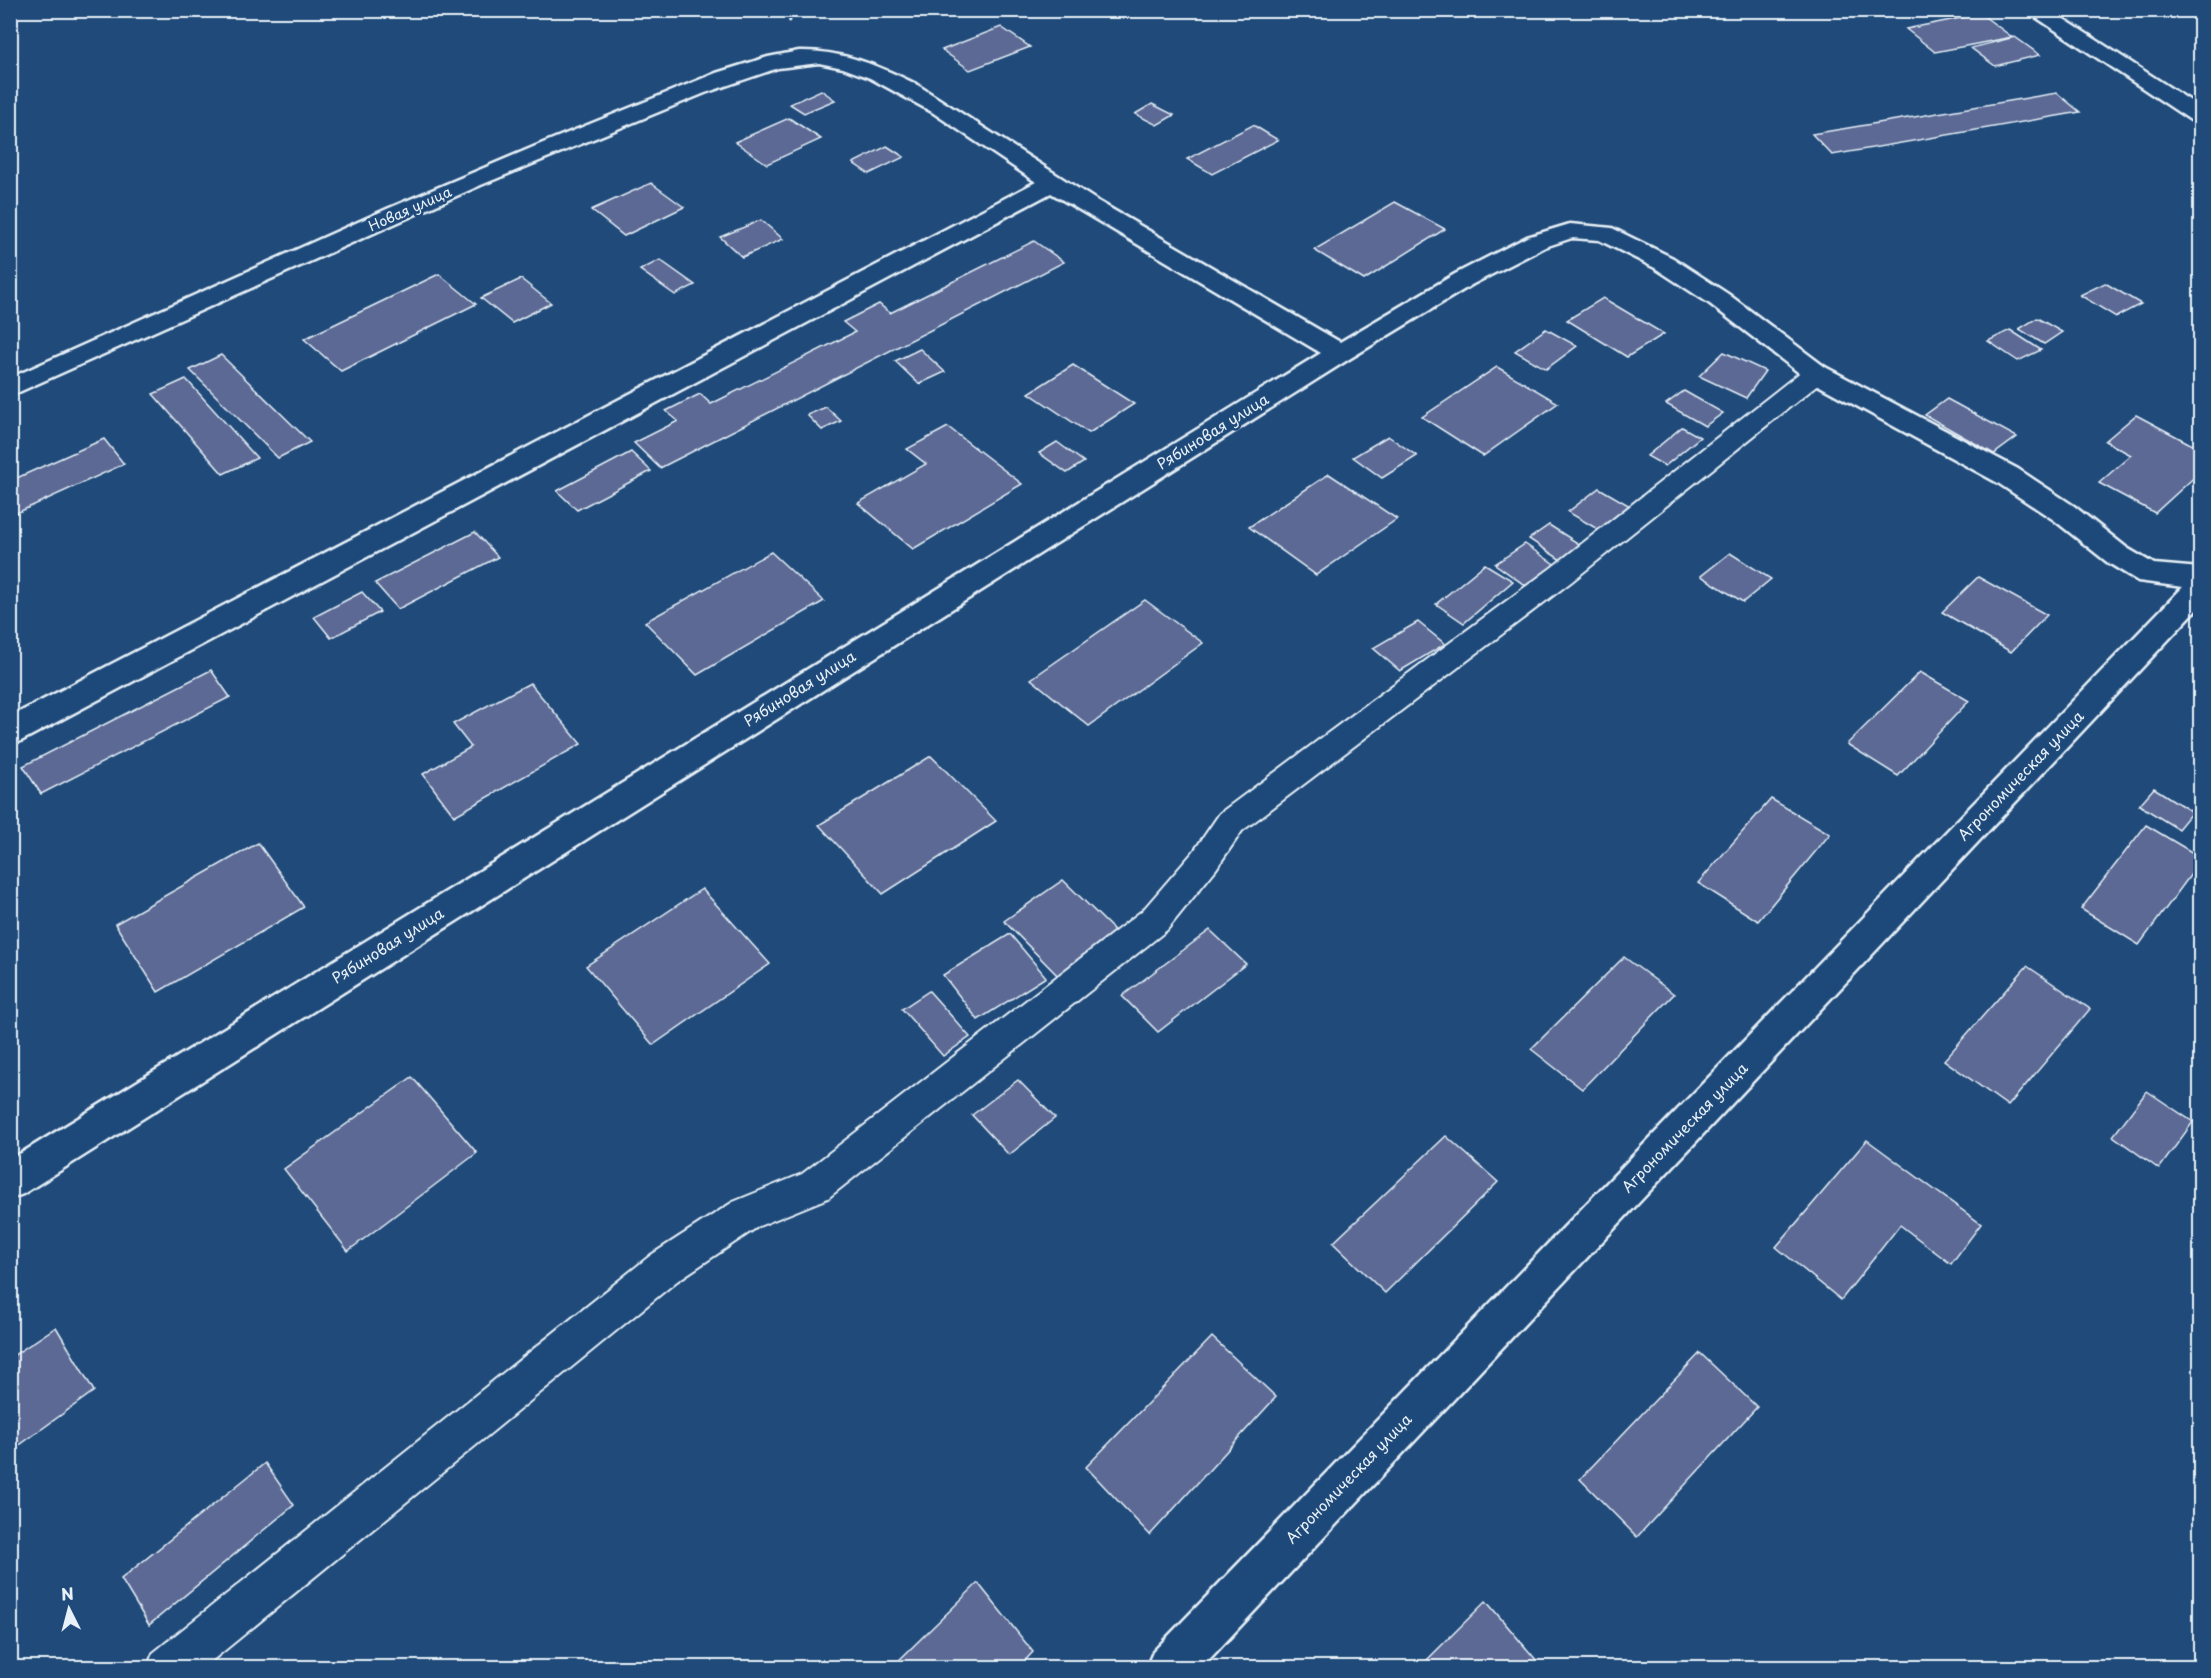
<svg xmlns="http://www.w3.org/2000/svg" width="2211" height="1678" font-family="'Playpen Sans',sans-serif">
	<rect width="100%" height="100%" fill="#1f4a7a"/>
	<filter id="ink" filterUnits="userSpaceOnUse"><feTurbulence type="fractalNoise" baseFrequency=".0167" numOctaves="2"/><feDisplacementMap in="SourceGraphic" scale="12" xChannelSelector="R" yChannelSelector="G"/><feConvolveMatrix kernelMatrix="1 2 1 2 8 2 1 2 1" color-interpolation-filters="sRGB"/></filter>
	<g filter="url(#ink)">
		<g fill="#5c6995" stroke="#e8f1f8" stroke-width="1.5">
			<path d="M1981,14L2012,37L1935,52L1906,29Z"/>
			<path d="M1001,27L1030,47L970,70L942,50Z"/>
			<path d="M2015,37L2040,55L1995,66L1971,48Z"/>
			<path d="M821,90L835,100L804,113L790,104Z"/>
			<path d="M2057,93L2080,112L1832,155L1812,134Z"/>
			<path d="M1152,104L1174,115L1157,125L1135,114Z"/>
			<path d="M789,118L821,139L767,164L735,142Z"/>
			<path d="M1253,125L1278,140L1212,174L1187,159Z"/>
			<path d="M887,146L904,157L869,174L853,163Z"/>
			<path d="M651,183L684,207L624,236L591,210Z"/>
			<path d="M1395,202L1445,229L1364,280L1314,250Z"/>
			<path d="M761,220L783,239L742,257L720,237Z"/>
			<path d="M1034,241L1064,262L660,468L634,443L678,421L666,411L700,394L711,404L855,332L843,322L879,304L890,313Z"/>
			<path d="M660,260L695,285L675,295L640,270Z"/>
			<path d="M439,274L476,304L341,371L304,339Z"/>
			<path d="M521,279L551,303L512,323L481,298Z"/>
			<path d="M2105,283L2141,304L2116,317L2080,295Z"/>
			<path d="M1603,298L1664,334L1627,357L1567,320Z"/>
			<path d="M2037,318L2062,332L2044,344L2019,329Z"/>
			<path d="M1546,329L1577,346L1546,369L1515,351Z"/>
			<path d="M2010,330L2041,350L2018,361L1988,341Z"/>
			<path d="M920,349L945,372L919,384L895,361Z"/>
			<path d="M1724,352L1765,371L1746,398L1699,376Z"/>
			<path d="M221,355L310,442L278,458L190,370Z"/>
			<path d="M1073,365L1134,404L1089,433L1029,393Z"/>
			<path d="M1497,367L1558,403L1483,456L1422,417Z"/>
			<path d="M186,379L257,458L223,474L153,394Z"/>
			<path d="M1684,391L1723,413L1705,426L1666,404Z"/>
			<path d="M1947,399L2017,437L1994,454L1925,415Z"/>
			<path d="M826,407L841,421L822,430L807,415Z"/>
			<path d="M2136,415L2200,449V472L2155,513L2099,483L2131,455L2105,441Z"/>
			<path d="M948,427L1022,484L913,549L858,503L926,464L907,449Z"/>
			<path d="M1682,427L1700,437L1665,466L1647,456Z"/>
			<path d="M1388,436L1417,456L1382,478L1353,457Z"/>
			<path d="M104,439L124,464L10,516V481Z"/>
			<path d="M1057,442L1084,462L1067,473L1039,453Z"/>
			<path d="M631,452L651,471L577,510L557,491Z"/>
			<path d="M1329,474L1397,519L1316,575L1249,527Z"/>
			<path d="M1599,488L1637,510L1606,534L1568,512Z"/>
			<path d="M1549,525L1587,549L1567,564L1529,539Z"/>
			<path d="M475,532L498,557L398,609L375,583Z"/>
			<path d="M1525,544L1563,570L1533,591L1495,564Z"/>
			<path d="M771,552L824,601L697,675L645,622Z"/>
			<path d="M1730,553L1771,579L1743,602L1701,576Z"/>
			<path d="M1485,564L1513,581L1464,623L1436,604Z"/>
			<path d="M1978,577L2047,615L2011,652L1942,612Z"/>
			<path d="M362,592L380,612L331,638L314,617Z"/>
			<path d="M1145,600L1203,643L1089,726L1031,679Z"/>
			<path d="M1418,622L1445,644L1400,671L1373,648Z"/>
			<path d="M211,670L230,697L41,794L23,766Z"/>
			<path d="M1920,672L1969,701L1898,776L1847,744Z"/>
			<path d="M530,683L581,744L454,816L423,774L471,747L453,724Z"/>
			<path d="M931,756L996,821L883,894L819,825Z"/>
			<path d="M2154,788L2192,812L2178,829L2139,805Z"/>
			<path d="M1771,799L1830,834L1758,921L1698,883Z"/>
			<path d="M2146,825L2200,857V862L2139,945L2081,909Z"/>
			<path d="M258,843L304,907L158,992L115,924Z"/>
			<path d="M1063,880L1122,938L1063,981L1004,921Z"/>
			<path d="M702,889L770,964L653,1045L586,966Z"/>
			<path d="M1210,930L1246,964L1158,1032L1122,996Z"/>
			<path d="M1010,934L1046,977L978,1020L943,975Z"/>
			<path d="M1624,957L1674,994L1582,1089L1531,1049Z"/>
			<path d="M2027,966L2090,1009L2008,1106L1944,1060Z"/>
			<path d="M929,991L970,1037L943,1056L902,1009Z"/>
			<path d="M412,1077L477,1153L348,1251L284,1169Z"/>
			<path d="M1018,1080L1055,1118L1009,1155L972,1115Z"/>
			<path d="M2147,1091L2193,1122L2159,1169L2113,1136Z"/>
			<path d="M1446,1136L1498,1182L1385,1293L1333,1243Z"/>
			<path d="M1867,1140L1981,1224L1951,1264L1900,1225L1841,1300L1776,1247Z"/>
			<path d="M56,1327L94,1391L10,1452V1358Z"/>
			<path d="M1212,1337L1276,1397L1150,1535L1086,1467Z"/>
			<path d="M1700,1353L1757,1407L1637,1537L1580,1479Z"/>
			<path d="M265,1463L294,1505L149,1625L121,1579Z"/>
			<path d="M978,1583L1033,1652L1018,1668H891Z"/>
			<path d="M1486,1601L1543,1668H1419Z"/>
		</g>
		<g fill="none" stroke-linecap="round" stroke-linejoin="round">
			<g stroke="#e8f1f8" stroke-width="4">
				<path id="service" d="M1816,365L1825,367L1828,373L1825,379L1571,582L1242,831L1216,869L1167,930L828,1198L759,1226L677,1281L203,1668H147L153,1653L651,1255L733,1202L802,1174L1143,910L1194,851L1220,813L1551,568L1807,367Z"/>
			</g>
			<g stroke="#e8f1f8" stroke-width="5">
				<g id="minor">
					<path d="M2025,10H2050L2200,107V123L2192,121Z"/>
					<path d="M799,51C842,50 879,66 916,84L1096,200L1340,342L1455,274L1527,237L1570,224L1612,228L1673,258L1728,294L1825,367L2018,469L2074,506L2127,548L2154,564L2200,568V606L1201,1668H1146L1153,1652L2183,587L2138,581L2107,562L2054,520L1998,483L1807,379L1710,304L1655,268L1599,240L1572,238L1545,247L1473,284L1349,359L23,1194L10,1199V1160L1321,353L1051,193L21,741L10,744V717L1036,182L932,112L870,78L843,68L819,63L778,68L705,93L481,185L10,396V378L387,209L543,143L716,73L768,57Z"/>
				</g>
			</g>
			<path stroke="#e8f1f8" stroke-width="3" stroke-dasharray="3 3" stroke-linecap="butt" d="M789,22L797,10"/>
			<use href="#service" fill="#1f4a7a" fill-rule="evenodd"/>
			<use href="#minor" fill="#1f4a7a" fill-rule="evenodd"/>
		</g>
	</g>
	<g text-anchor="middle" stroke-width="5" stroke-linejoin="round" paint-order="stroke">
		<g font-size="14" fill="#e8f1f8" stroke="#1f4a7a">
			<text transform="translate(410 209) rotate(-24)" y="5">Новая улица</text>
		</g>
		<g font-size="15" fill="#e8f1f8" stroke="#1f4a7a">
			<text transform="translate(1213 432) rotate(-32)" y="5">Рябиновая улица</text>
			<text transform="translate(800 689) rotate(-32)" y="5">Рябиновая улица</text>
			<text transform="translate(2021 776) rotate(-46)" y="5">Агрономическая улица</text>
			<text transform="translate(388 946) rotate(-32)" y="5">Рябиновая улица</text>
			<text transform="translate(1685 1128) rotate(-46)" y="5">Агрономическая улица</text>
			<text transform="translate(1349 1479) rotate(-46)" y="5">Агрономическая улица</text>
		</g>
	</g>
	<rect width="2211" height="1678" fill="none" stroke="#1f4a7a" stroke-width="36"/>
	<rect x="18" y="18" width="2175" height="1642" fill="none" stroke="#e8f1f8" stroke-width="2" filter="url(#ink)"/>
	<g transform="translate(69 1609) rotate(354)" stroke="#1f4a7a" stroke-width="4.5" paint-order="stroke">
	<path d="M0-4.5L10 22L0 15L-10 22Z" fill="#e8f1f8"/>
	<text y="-9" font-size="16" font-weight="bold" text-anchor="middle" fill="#e8f1f8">N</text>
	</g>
</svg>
